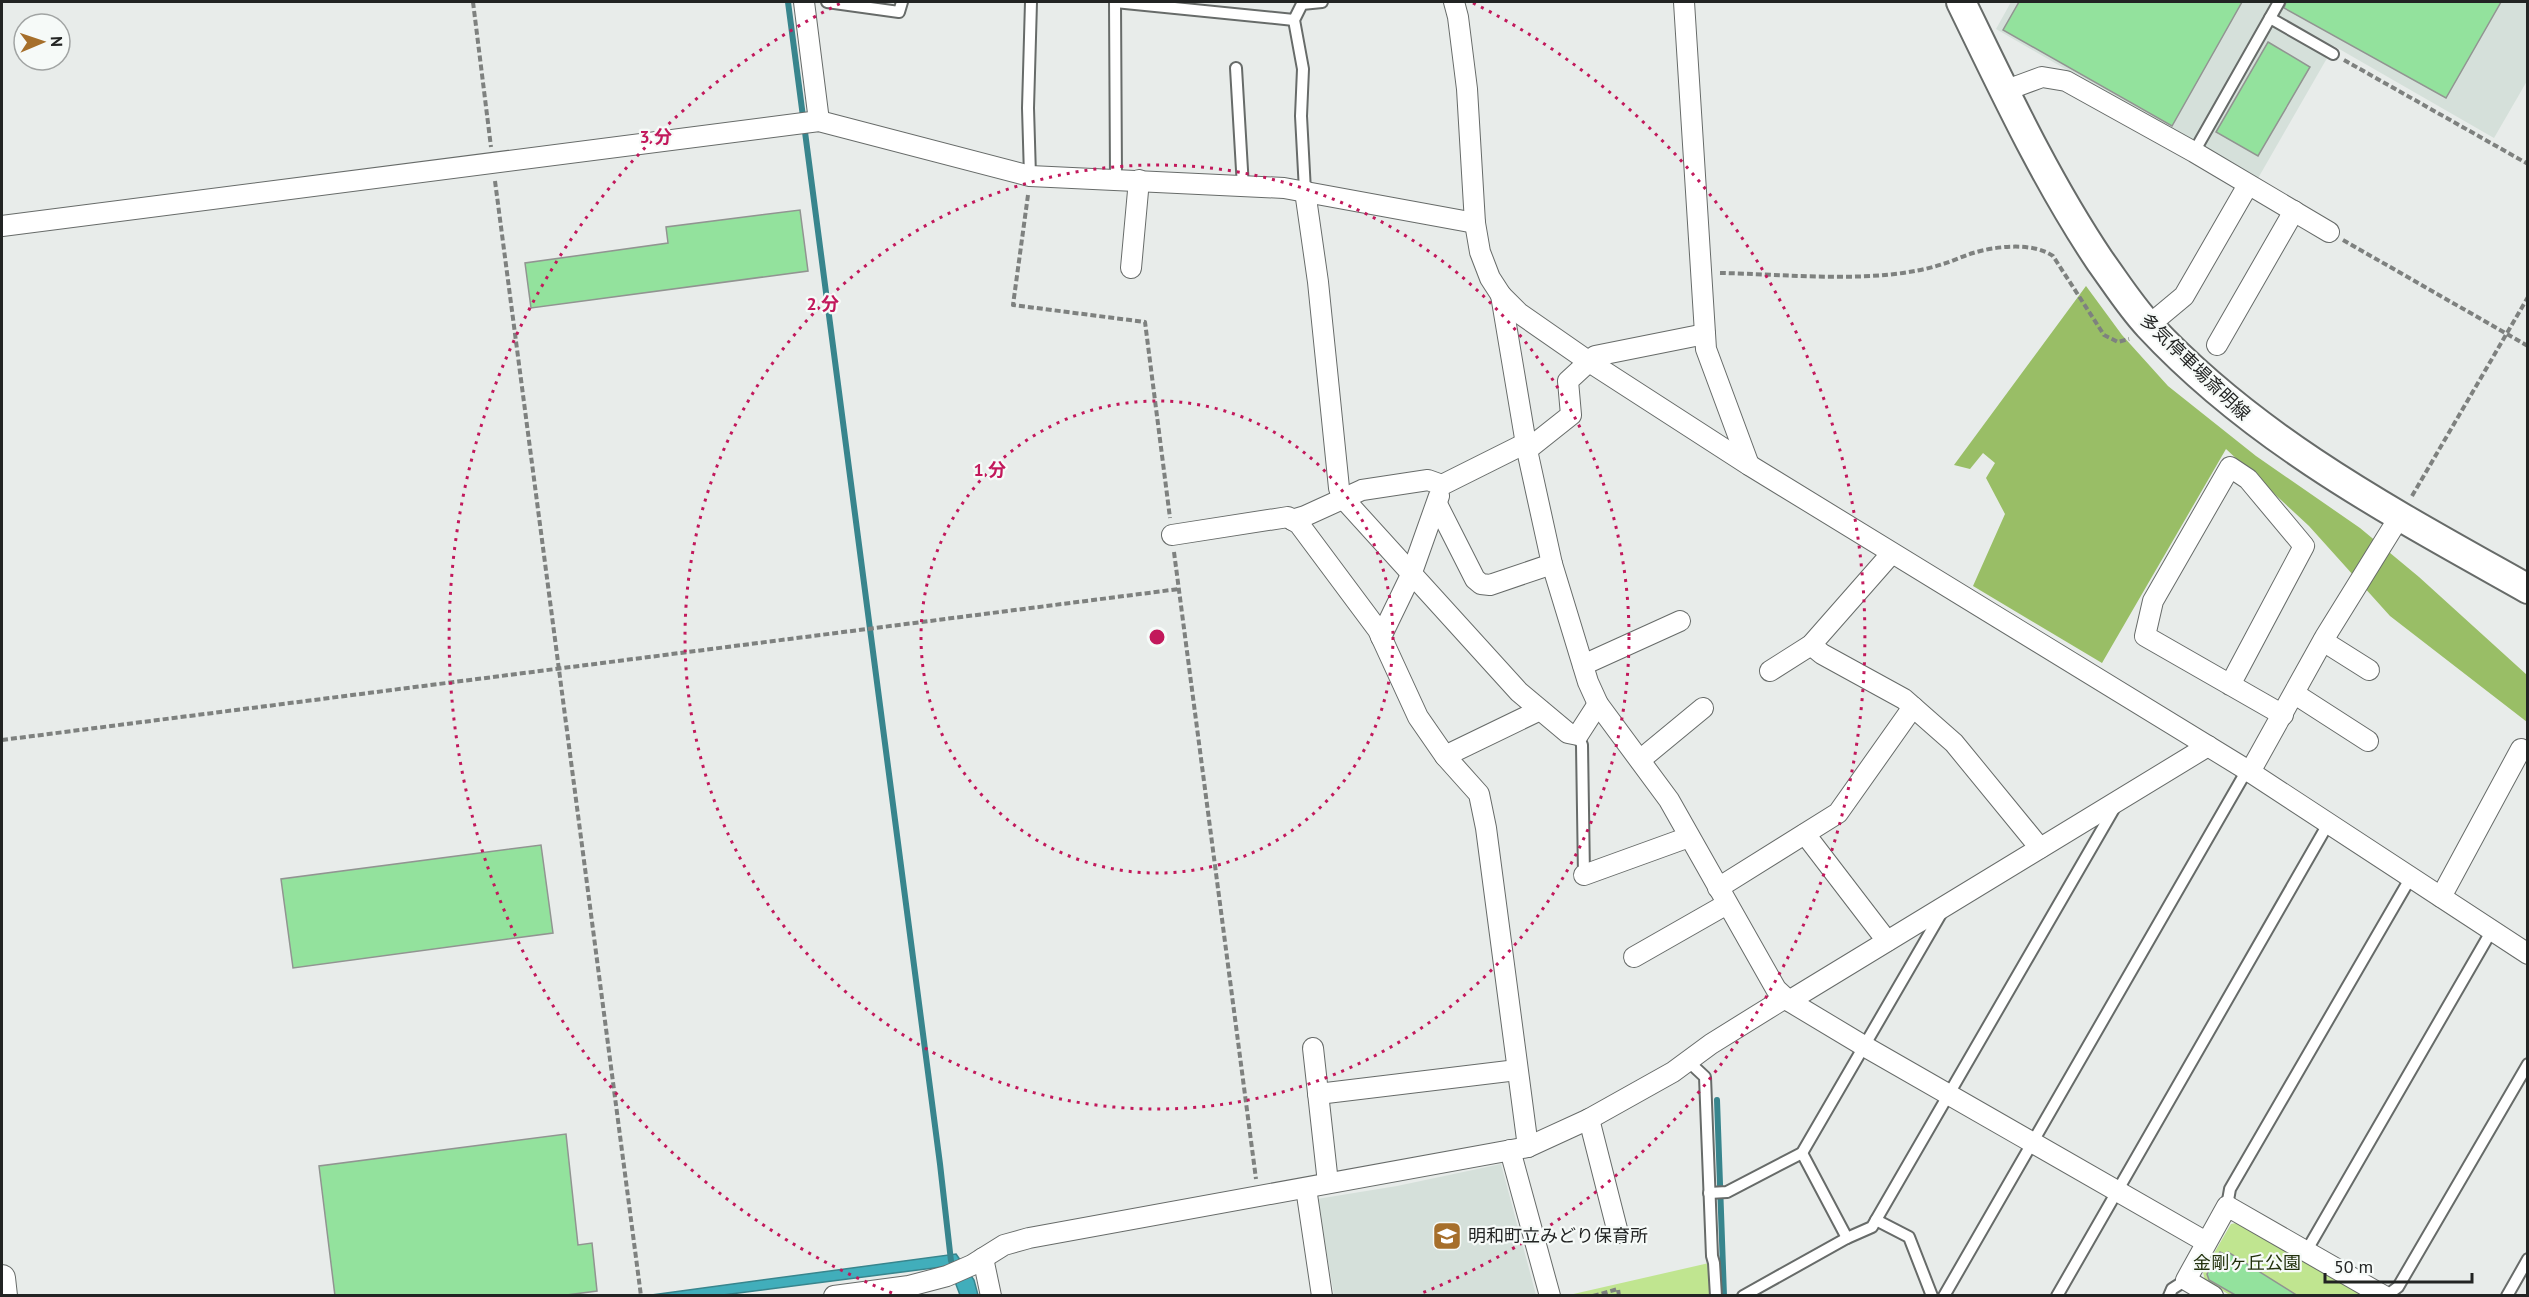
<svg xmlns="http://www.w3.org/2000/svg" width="2529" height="1297" font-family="'PT Sans','Noto Sans JP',sans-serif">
	<rect width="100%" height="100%" fill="#e8ecea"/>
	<g fill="#d5e0da">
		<path d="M2011,2H2527V81L2494,138L2334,46L2257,180L1996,29Z"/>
		<path d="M1501,1164L1536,1295H1334L1317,1199L1397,1186Z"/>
	</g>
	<g fill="#c0e590">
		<path d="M2241,1222L2366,1295H2230L2205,1281L2203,1272L2231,1224Z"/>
		<path d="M1709,1263L1710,1295H1569Z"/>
	</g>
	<path fill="#99be66" d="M2086,286L2122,335L2168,386L2256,456L2360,528L2419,577L2527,675V722L2390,616L2309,526L2226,449L2102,663L1973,586L2005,514L1986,478L1995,463L1983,453L1970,469L1954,465Z"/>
	<path fill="#41aebb" stroke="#38858d" stroke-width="1.5" d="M956,1254L974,1280L978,1295H960L949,1266L723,1295L644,1296Z"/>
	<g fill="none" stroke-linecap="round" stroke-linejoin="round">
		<g stroke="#38858d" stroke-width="6">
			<path d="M788,2L940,1164L951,1261"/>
			<path d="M1717,1100L1724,1296"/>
		</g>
	</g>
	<g fill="#93e29d" stroke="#919491" stroke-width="1.5">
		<path d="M2019,2H2242L2172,126L2003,30Z"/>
		<path d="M2286,2H2501L2446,98L2284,8Z"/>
		<path d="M2268,42L2310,67L2258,156L2216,132Z"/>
		<path d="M800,210L808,271L531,308L525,263L668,243L666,227Z"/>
		<path d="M541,845L553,933L293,968L281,879Z"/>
		<path d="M566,1134L578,1245L592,1243L597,1291L559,1296H335L319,1166Z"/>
		<path d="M2220,1252L2226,1255L2228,1252L2298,1296H2237L2209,1280L2207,1274Z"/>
	</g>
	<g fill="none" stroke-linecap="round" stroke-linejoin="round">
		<g stroke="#676b69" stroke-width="14">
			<g id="service">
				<path d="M827,2L899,12L902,2"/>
				<path d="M1115,2L1294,20"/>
				<path d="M1115,2L1116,178"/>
				<path d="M2270,18L2333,54"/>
				<path d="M1236,68L1243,187"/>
				<path d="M2194,152L2279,2"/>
				<path d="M1030,176L1028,108L1031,2"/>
				<path d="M1305,191L1301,116L1303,69L1294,20L1302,4L1322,2"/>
				<path d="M1578,735L1582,745L1584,875"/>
				<path d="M1689,1062L1705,1077L1712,1256L1714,1263L1716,1296"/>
				<path d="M1802,1153L1847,1238L1872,1227L1876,1220L1909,1237L1932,1296"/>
				<path d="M1709,1193L1727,1192L1802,1153L1942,912"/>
				<path d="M2227,1206L2230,1189L2411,877"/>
				<path d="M1876,1220L2115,807"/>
				<path d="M2307,1250L2492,930"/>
				<path d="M1743,1296L1847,1238"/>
				<path d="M1944,1296L2247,770"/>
				<path d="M2057,1296L2328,824"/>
				<path d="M2169,1296L2172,1289L2186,1280"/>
				<path d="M2386,1296L2398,1287L2528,1064"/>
				<path d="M2507,1296L2528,1259"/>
			</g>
		</g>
		<g stroke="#676b69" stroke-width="22">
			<g id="minor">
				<path d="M804,2L819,121"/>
				<path d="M1454,2L1458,17L1467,89L1475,223L1480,252L1490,278L1501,295L1519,313L1588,361L1749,465L2247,770L2528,954"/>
				<path d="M1684,2L1706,349L1749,465"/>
				<path d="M2004,91L2042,77L2066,81L2194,152L2329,232"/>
				<path d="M1305,191L1318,282L1339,488L1342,497L1519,692L1568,733L1578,735L1598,704"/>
				<path d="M2,226L819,121L1030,176L1284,188L1475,223"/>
				<path d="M1131,268L1139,180"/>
				<path d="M1501,295L1527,450L1552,564L1588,682L1598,704L1669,800L1776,989L1789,1001L1864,1046L2206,1242"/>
				<path d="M2148,326L2184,296L2248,185"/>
				<path d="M2217,345L2294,211"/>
				<path d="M1527,450L1571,415L1568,381L1595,356L1705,334"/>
				<path d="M1437,504L1475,579L1481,584L1490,585L1552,564"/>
				<path d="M1292,520L1305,516L1362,490L1428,480L1442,485L1526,443"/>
				<path d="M1172,535L1288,517L1299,524L1378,630L1418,717L1445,756L1479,794L1486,828L1528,1147"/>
				<path d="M1381,637L1411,575L1439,496"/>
				<path d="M2323,641L2369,670"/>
				<path d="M1811,645L1822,654L1904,699L1954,743L2040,848"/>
				<path d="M1583,665L1680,621"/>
				<path d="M1770,671L1811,645L1891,554"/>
				<path d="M2230,685L2304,546L2248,479L2230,467L2153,601L2145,636L2283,715"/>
				<path d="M2295,694L2368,741"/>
				<path d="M1445,756L1540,710"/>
				<path d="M1640,760L1703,708"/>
				<path d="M2250,772L2325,637L2400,516"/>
				<path d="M1805,834L1887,941"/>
				<path d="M1584,875L1689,837"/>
				<path d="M1718,888L1838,813L1913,707"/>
				<path d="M2441,897L2521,749"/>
				<path d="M1634,957L1727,904"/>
				<path d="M1789,1001L2208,746"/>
				<path d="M1313,1048L1328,1183"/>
				<path d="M1318,1094L1517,1070"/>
				<path d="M1589,1119L1618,1233"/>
				<path d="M1510,1150L1550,1296"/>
				<path d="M1306,1188L1322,1296"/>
				<path d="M983,1258L991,1296"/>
				<path d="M834,1296L909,1286L947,1276L972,1265L1004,1245L1029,1238L1528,1147L1589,1119L1673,1072L1711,1044L1785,998"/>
				<path d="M2213,1296L2186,1280L2227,1206L2384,1296"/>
			</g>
		</g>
		<g stroke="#676b69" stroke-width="28">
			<path id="tertiary" d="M2,1278L4,1296"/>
		</g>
		<g stroke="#676b69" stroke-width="32">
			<path id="secondary" d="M1961,2C2004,90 2045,179 2100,261C2116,283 2131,307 2149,326C2256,441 2393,513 2528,589"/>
		</g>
		<g stroke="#7e817f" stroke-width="4" stroke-dasharray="6 3" stroke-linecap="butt">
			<path d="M473,2L491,147"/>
			<path d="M2344,60L2528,164"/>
			<path d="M495,181L641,1296"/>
			<path d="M1028,195L1013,305L1145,322L1170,518"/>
			<path d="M2343,240L2528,346"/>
			<path d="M1720,273C1787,274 1880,285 1943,264C1953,261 1963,256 1973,253C1996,246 2033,242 2053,256L2104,335L2118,342L2129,339"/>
			<path d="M2412,496L2528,297"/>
			<path d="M1174,552L1256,1179"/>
			<path d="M2,740L1179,589"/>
			<path d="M1593,1296L1618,1289L1619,1296"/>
		</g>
		<use href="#service" stroke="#fff" stroke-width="10"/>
		<use href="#minor" stroke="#fff" stroke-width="20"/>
		<use href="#tertiary" stroke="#fff" stroke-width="26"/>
		<use href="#secondary" stroke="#fff" stroke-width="28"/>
	</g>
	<g fill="none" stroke="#c2185b" stroke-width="3" stroke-dasharray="3 6">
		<circle cx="1157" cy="637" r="236"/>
		<circle cx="1157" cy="637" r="472"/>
		<path d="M892 1293A708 708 0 0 1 841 3M1473 3A708 708 0 0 1 1422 1293"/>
	</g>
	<defs>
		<g id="school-square" transform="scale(1.5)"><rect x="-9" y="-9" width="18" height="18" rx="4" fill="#a66f2b" stroke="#f6faf8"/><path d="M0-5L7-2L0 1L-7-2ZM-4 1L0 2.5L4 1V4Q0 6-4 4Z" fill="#fff"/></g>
	</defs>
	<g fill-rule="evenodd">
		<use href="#school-square" x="1447" y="1236"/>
	</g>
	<g text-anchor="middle" stroke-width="4.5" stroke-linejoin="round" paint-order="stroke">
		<g font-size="18" fill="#222423" stroke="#f6faf8">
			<text transform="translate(2195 367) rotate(44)" y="6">多気停車場斎明線</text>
		</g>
		<g font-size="18" fill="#222423" stroke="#f6faf8" text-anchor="start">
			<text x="1468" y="1242">明和町立みどり保育所</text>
		</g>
		<g font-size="18" fill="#22310c" stroke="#f6faf8">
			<text x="2247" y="1269">金剛ヶ丘公園</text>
		</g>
	</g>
	<circle cx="1157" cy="637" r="9" fill="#c2185b" stroke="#f6faf8" stroke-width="3"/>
	<g font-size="18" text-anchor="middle" font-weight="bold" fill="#c2185b" stroke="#f6faf8" stroke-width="4.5" stroke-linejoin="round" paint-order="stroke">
		<text x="656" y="143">3 分</text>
		<text x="823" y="310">2 分</text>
		<text x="990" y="476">1 分</text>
	</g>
	<rect width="2529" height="1297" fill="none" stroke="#222423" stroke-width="6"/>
	<g transform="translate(42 42) rotate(88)"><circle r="28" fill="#f6faf8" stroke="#a1a4a3" stroke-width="1.5"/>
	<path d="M0-4.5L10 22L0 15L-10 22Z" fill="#a66f2b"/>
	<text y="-9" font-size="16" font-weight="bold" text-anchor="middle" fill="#222423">N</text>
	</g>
	<path d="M2325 1273v9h147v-9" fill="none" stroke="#222423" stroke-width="3"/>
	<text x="2334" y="1273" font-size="18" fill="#222423" stroke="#f6faf8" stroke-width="4.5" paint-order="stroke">50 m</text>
</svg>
